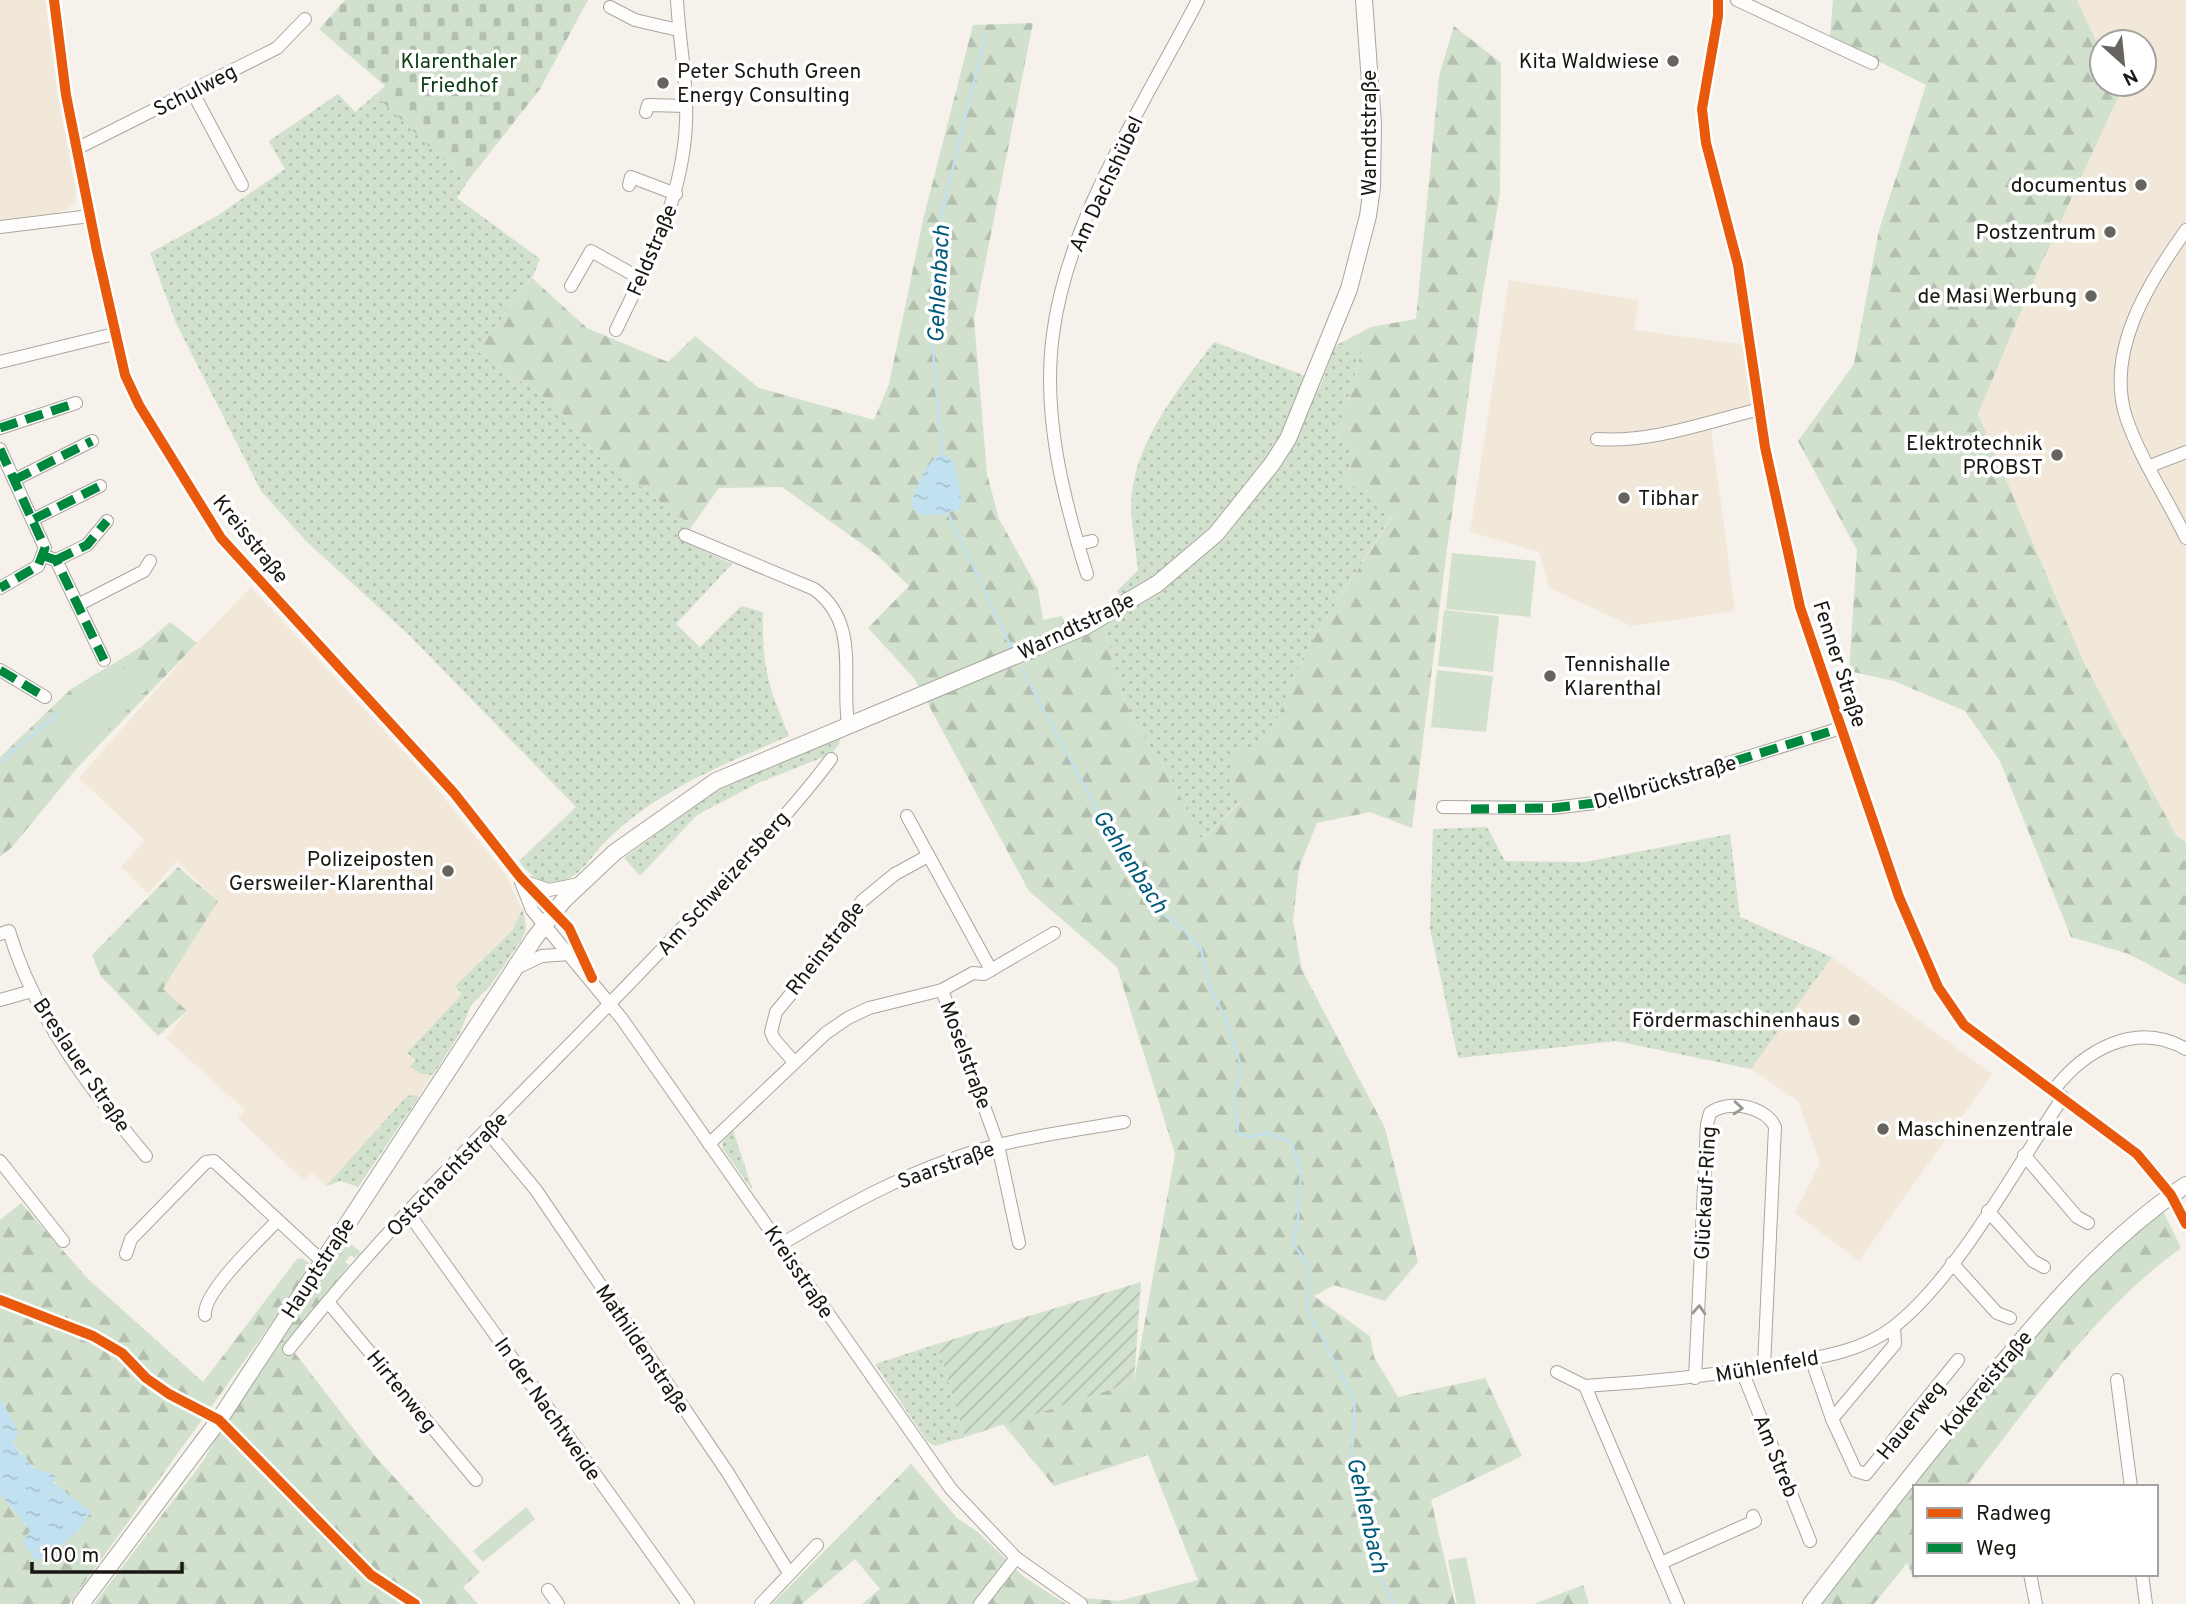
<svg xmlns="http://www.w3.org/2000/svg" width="2186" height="1604" font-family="Overpass,sans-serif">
	<defs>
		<pattern id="grass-dots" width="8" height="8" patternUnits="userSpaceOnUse" patternTransform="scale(1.75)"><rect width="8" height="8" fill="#d2e1cd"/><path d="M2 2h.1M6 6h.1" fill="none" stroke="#b4c0af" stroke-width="1.8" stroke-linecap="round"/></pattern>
		<pattern id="forest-firs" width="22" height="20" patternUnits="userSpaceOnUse" patternTransform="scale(1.75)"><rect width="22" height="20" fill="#d2e1cd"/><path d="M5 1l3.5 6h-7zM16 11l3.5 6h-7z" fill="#b4c0af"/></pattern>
		<pattern id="cemetery-stones" width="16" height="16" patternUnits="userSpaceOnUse" patternTransform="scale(1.75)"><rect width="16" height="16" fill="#d2e1cd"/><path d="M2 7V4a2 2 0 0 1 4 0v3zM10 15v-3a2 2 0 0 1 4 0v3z" fill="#b4c0af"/></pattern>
		<pattern id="garden-furrows" width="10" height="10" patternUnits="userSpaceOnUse" patternTransform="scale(1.75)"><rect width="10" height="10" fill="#d2e1cd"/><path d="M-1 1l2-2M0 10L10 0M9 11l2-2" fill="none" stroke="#b4c0af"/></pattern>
		<pattern id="water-ripples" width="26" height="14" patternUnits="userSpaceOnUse" patternTransform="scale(1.75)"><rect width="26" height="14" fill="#c2e1f0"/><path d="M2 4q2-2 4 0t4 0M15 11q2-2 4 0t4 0" fill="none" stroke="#a6c0cd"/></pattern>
	</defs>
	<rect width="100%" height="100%" fill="#f6f1ea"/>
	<g fill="#f1e8d9">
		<path d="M0,0H45L58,96L76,192L75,202L68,209L56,213L0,220Z"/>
		<path d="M2077,0H2186V842L2176,835L2084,663L1978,414L2037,273L2120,93L2116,84H2144V42H2102V54Z"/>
		<path d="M1509,280L1639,300L1634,330L1746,345L1756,415L1711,428L1735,611L1632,626L1549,588L1539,552L1470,532Z"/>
		<path d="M251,587L427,777L506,875L525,917L522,939L490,986L471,1005L455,1041L358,1187L341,1181L326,1186L312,1173L303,1180L238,1118L245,1110L166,1038L187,1011L163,989L218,901L177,861L148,894L121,867L145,840L79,778L197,643Z"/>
		<path d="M1832,957L1992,1074L1859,1261L1795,1213L1820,1163L1798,1101L1751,1069Z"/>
	</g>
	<g fill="url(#grass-dots)">
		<path d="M338,94L355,112L375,95L467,182L457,198L540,259L532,278L477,351L557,406L584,443L692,526L683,541L732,564L676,624L700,647L741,606L763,612C762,668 768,685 789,736C727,763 656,791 607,840C592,854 581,878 559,882C540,886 529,874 519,861L576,807L410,636L306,541L261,491L176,323L150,253L217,216L285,169L269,141Z"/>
		<path d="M1214,342L1311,378L1284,437L1214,531L1123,602L1117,591L1138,570C1136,550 1132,530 1131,510C1130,446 1178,390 1214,342Z"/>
		<path d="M1335,346L1362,351L1336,437L1355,450L1346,481L1393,514L1306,650L1268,740L1228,776L1240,802L1201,841L1174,784L1137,726L1123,698L1104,624L1160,587L1292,440L1322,382Z"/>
		<path d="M841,734L839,744L831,754L756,784L697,815L640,876L624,858L719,788Z"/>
		<path d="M1487,827L1505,861L1585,862L1730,834L1740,917L1832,957L1751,1069L1616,1041L1458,1058L1430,929L1433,829Z"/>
		<path d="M523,908L526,929L522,939L490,986L471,1005L460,1033L433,1075L421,1074L410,1067L416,1060L407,1053L462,994L455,986L512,931Z"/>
		<path d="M413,1095L419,1097L358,1187L341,1181L326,1186L407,1096Z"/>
		<path d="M733,1130L753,1191L723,1149L722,1143Z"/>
		<path d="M937,1344L965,1437L935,1446L927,1441L875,1364Z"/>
	</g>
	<g fill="url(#forest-firs)">
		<path d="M1833,0H2077L2102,54V84H2116L2120,93L2037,273L1978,414L2084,663L2176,835L2186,842V985L2129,954L2071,937L2000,761L1965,711L1894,681L1849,671L1857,550L1798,441L1854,364L1879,230L1926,85L1830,37Z"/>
		<path d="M1033,23L974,319L987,474L999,519L1038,589L1043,620L1062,616L1073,640L1104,624L1123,698L1137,726L1174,784L1202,840L1240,803L1228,776L1234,754L1268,740L1306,650L1393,515L1346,481L1355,450L1336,437L1362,351L1335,346L1371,327L1416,319L1439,76L1454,26L1501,63L1500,193L1482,297L1447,549L1412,828L1370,812L1317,823L1299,868L1293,921L1302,970L1385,1128L1418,1262L1385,1301L1334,1285L1314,1296L1370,1336L1374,1357L1398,1397L1485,1378L1522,1456L1431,1500L1455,1604H1080L1085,1598L1119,1601L1198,1580L1148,1455L1054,1486L1003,1424L1134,1382L1175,1154L1117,967L1029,891L914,678L868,628L909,586L876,554L782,487L719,488L692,526L584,443L557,406L477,351L532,278L587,328L668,362L695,336L759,388L874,420L889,384L924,216L973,25Z"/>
		<path d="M170,622L197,643L77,768L12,847L0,857V757L71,689L141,647Z"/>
		<path d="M178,867L218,901L163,989L187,1011L158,1036L100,975L92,955Z"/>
		<path d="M21,1203L88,1279L203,1382L297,1259L302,1258L309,1263L310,1270L69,1604H0V1494L30,1530L79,1531L85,1517C76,1498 55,1489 50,1473H38L12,1442L18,1432L0,1398V1220Z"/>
		<path d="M2163,1211L2181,1248C2096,1309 2030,1405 1966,1487H1915V1574H1928L1914,1579L1907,1563L1874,1604H1819L2023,1346L2129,1236Z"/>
		<path d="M348,1242L361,1252L355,1258L350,1255L345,1262L349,1265L288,1344L374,1455L480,1572L463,1587L478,1604H94L204,1460L223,1424Z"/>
		<path d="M911,1464L957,1518L978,1532L1024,1577L1066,1604H862L880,1589L855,1559L802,1604H772Z"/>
		<path d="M1583,1585L1589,1604H1534Z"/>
	</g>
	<path fill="url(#cemetery-stones)" d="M345,0H588L540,89L467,182L375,95L385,86L319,29Z"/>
	<g fill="#d2e1cd">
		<path d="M1452,553L1536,561L1530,617L1446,609Z"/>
		<path d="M1444,610L1499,616L1493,672L1438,666Z"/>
		<path d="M135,660L155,681L79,760L53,726Z"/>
		<path d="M1437,670L1493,676L1486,732L1431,727Z"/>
		<path d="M526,1507L535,1519L483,1562L473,1551Z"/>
		<path d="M1466,1557L1476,1604H1457L1448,1560Z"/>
	</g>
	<path fill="url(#garden-furrows)" d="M1141,1282L1134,1382L965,1437L937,1344Z"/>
	<g fill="url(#water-ripples)">
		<path d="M940,455L950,457L955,464L962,504L960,509L939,515H919L912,507C911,494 928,459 940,455Z"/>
		<path d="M0,1398L19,1433L12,1442L22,1455L25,1454C31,1473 40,1469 55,1475L54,1483L91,1512L79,1530L46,1558L35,1560L23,1542L30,1530L0,1494Z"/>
	</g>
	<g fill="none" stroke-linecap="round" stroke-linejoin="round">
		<g stroke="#c2e1f0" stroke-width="2.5">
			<path d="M942,455L932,339L936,237L986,33"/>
			<path d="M948,513L1012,649"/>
			<path d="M1022,670L1120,852L1153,895L1163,914L1182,928L1201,949L1210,987L1226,1020L1241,1066L1235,1095L1238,1133L1249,1137L1268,1133L1291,1142L1301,1170L1298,1218L1293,1244L1309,1265L1307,1309L1355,1401L1352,1457L1379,1576L1395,1604"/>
			<path d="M0,762L58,714"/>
		</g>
		<g stroke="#a9a6a0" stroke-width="14">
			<g id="minor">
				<path d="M54,0L66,95L97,251L125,375L139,405L221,538L454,793L520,877L569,928L592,978"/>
				<path d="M1718,0V16L1702,109L1706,143L1738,265L1765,447L1800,607L1899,897L1938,987L1964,1025L2137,1154L2171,1195L2186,1224"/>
				<path d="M1737,0L1872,63"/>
				<path d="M610,7L635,20L678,30"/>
				<path d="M192,91L242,185"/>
				<path d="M646,112L648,105L686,106"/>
				<path d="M76,149L277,48L305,19"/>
				<path d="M629,185L631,177L676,194"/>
				<path d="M0,227L90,216"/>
				<path d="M2186,230C2149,282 2105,351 2126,417C2140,459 2167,498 2186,538"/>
				<path d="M571,286L591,251L641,279"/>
				<path d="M616,330C648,263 683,199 686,123C688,83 679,41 677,0"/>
				<path d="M0,362L114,334"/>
				<path d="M0,428L76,403"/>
				<path d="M1597,439C1652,443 1707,422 1760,409"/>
				<path d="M0,449L45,548L38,566L0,588"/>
				<path d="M2150,466L2186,452"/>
				<path d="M14,480L92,441"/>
				<path d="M34,519L100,486"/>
				<path d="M685,535L814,589C860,623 841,674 848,724"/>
				<path d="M1078,544L1092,541"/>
				<path d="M44,556L56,560L104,660"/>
				<path d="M56,560L87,545L107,521"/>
				<path d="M1087,574C1063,497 1042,415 1053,334C1068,218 1145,103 1198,0"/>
				<path d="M78,605L144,571L150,561"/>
				<path d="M0,670L45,697"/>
				<path d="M1443,807L1553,808L1603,802L1841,728"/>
				<path d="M907,816L991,970"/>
				<path d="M521,882L532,910L622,1019L951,1489L1016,1558L1081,1604"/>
				<path d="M526,882L549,890L579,884"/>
				<path d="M0,934L9,931C34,1016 90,1089 146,1156"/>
				<path d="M514,969L542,956L570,954"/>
				<path d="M942,990L998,1145L1019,1243"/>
				<path d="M0,1000L32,991"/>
				<path d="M794,1062L774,1039L771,1032L776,1012L823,955L862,901L895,874L928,856"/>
				<path d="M2053,1091C2084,1050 2136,1020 2186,1049"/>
				<path d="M487,1131L536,1190L728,1473L789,1573"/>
				<path d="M709,1144L826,1033L848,1018L869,1008L942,990L973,973L984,974L1054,933"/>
				<path d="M2024,1155L2077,1217L2088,1223"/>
				<path d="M0,1161L63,1241"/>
				<path d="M1988,1211L2033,1261L2044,1267"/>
				<path d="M409,1214L688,1604"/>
				<path d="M780,1245C848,1204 921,1164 998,1145C1039,1135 1082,1129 1124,1122"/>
				<path d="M126,1254L131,1239L206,1162L214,1161L323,1262"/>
				<path d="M1952,1263L1997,1313L2010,1318"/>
				<path d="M328,1302L476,1480"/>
				<path d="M205,1315C203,1292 260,1239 277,1221"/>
				<path d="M289,1349C419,1185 582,1040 723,884C760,843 798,803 831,759"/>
				<path d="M1811,1358L1832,1419L1856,1471L1866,1474L1958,1360"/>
				<path d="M1742,1371L1810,1541"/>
				<path d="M1557,1372L1585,1386"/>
				<path d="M1695,1378L1707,1124L1710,1113C1728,1099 1766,1106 1775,1127L1764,1367"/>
				<path d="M2117,1380L2131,1487"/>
				<path d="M1832,1419L1895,1344L1894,1327"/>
				<path d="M1661,1563L1755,1521L1753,1516"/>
				<path d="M2030,1574L2036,1604"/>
				<path d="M2142,1574L2146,1604"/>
				<path d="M548,1590L558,1604"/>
				<path d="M761,1604L817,1545"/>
				<path d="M980,1604L1016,1558"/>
				<path d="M1678,1604L1585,1386C1652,1382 1716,1375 1782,1364C1820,1357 1860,1352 1892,1328C1955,1281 2018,1164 2063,1097"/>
			</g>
		</g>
		<g stroke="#a9a6a0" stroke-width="18">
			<g id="major">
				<path d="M81,1604L219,1420L534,939L563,901L615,852L716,781L1084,627L1157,584L1216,534L1272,464L1288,439L1349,289L1368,216L1372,187L1373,124L1364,0"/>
				<path d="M1811,1604C1867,1531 1924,1458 1983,1387C2043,1313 2106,1239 2186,1185"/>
			</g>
		</g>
		<use href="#minor" stroke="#fefdfc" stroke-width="12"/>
		<use href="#major" stroke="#fefdfc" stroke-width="16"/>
		<g stroke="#00873e" stroke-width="9" stroke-dasharray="18 9" stroke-linecap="butt">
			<path d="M0,428L76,403"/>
			<path d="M0,449L45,548L38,566L0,588"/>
			<path d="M14,480L92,441"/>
			<path d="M34,519L100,486"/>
			<path d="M44,556L56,560L104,660"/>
			<path d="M56,560L87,545L107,521"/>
			<path d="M0,670L45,697"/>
			<path d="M1471,809L1553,808L1603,802L1841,728"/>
		</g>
		<g stroke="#fff" stroke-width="15">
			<g id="cycleway">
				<path d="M54,0L66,95L97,251L125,375L139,405L221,538L454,793L520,877L569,928L592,978"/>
				<path d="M1718,0V16L1702,109L1706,143L1738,265L1765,447L1800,607L1899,897L1938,987L1964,1025L2137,1154L2171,1195L2186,1224"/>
				<path d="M0,1300L93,1336L122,1353L146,1378L169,1394L219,1420L371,1575L415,1604"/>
			</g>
		</g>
		<use href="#cycleway" stroke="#e8590c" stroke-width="10"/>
	</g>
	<defs><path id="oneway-chevron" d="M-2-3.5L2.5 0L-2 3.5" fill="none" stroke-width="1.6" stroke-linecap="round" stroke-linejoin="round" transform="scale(1.75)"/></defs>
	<g stroke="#979693">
		<use href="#oneway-chevron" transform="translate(1738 1108) rotate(4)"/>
		<use href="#oneway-chevron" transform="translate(1699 1310) rotate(-87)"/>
	</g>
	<g fill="#67635e" stroke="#fff" stroke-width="2.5">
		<circle cx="1673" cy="61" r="7"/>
		<circle cx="663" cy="83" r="7"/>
		<circle cx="2141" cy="185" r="7"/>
		<circle cx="2110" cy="232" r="7"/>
		<circle cx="2091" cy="296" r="7"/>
		<circle cx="2057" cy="455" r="7"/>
		<circle cx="1624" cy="498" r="7"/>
		<circle cx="1550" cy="676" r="7"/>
		<circle cx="448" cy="871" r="7"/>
		<circle cx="1854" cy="1020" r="7"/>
		<circle cx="1883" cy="1129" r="7"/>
	</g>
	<g text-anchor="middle" stroke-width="7" stroke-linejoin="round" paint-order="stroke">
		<g font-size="21" fill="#0f4015" stroke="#fff">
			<text x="459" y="68">Klarenthaler<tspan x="459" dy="24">Friedhof</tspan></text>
		</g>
		<g font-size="21" fill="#1a1712" stroke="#fff" text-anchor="end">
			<text x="1659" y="68">Kita Waldwiese</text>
			<text x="677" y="78" text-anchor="start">Peter Schuth Green<tspan x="677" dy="24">Energy Consulting</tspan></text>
			<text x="2127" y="192">documentus</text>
			<text x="2096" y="239">Postzentrum</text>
			<text x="2077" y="303">de Masi Werbung</text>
			<text x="2043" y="450">Elektrotechnik<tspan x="2043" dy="24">PROBST</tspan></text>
			<text x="1638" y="505" text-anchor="start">Tibhar</text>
			<text x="1564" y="671" text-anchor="start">Tennishalle<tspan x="1564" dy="24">Klarenthal</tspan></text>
			<text x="434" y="866">Polizeiposten<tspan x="434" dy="24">Gersweiler-Klarenthal</tspan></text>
			<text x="1840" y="1027">Fördermaschinenhaus</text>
			<text x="1897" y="1136" text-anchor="start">Maschinenzentrale</text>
		</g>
		<g font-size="21" fill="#1a1712" stroke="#fff">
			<text transform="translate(195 90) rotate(-27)" y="7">Schulweg</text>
			<text transform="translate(1369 133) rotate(-90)" y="7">Warndtstraße</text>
			<text transform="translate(1106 184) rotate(-65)" y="7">Am Dachshübel</text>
			<text transform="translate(652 250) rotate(-67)" y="7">Feldstraße</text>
			<text transform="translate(251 539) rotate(51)" y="7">Kreisstraße</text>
			<text transform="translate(1076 626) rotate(-26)" y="7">Warndtstraße</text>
			<text transform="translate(1840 664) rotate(72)" y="7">Fenner Straße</text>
			<text transform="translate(1665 782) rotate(-16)" y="7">Dellbrückstraße</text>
			<text transform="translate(723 883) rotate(-48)" y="7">Am Schweizersberg</text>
			<text transform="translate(825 948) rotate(-52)" y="7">Rheinstraße</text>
			<text transform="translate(966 1055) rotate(70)" y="7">Moselstraße</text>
			<text transform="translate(82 1065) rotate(56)" y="7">Breslauer Straße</text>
			<text transform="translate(946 1165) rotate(-20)" y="7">Saarstraße</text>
			<text transform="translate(447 1174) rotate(-46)" y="7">Ostschachtstraße</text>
			<text transform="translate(1705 1193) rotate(-87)" y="7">Glückauf-Ring</text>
			<text transform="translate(318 1268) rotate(-57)" y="7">Hauptstraße</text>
			<text transform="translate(799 1272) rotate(56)" y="7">Kreisstraße</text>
			<text transform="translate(643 1349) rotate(56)" y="7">Mathildenstraße</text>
			<text transform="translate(1767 1366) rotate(-10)" y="7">Mühlenfeld</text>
			<text transform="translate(1986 1383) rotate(-50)" y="7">Kokereistraße</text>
			<text transform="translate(402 1391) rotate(51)" y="7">Hirtenweg</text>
			<text transform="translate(548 1409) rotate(55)" y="7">In der Nachtweide</text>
			<text transform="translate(1911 1420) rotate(-51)" y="7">Hauerweg</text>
			<text transform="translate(1776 1456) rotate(68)" y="7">Am Streb</text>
		</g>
		<g font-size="23" font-style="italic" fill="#005979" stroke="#fff">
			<text transform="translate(938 284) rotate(-87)" y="8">Gehlenbach</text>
			<text transform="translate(1131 861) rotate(57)" y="8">Gehlenbach</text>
			<text transform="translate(1368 1515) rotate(77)" y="8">Gehlenbach</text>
		</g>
	</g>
	<rect x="1913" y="1485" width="245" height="91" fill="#ffffff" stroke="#a3a2a0" stroke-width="2"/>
	<rect x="1927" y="1508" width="35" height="10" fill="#e8590c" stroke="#a3a2a0" stroke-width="2"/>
	<text x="1976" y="1520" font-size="21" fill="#1a1712">Radweg</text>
	<rect x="1927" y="1543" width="35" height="10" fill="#00873e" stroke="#a3a2a0" stroke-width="2"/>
	<text x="1976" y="1555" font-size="21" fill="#1a1712">Weg</text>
	<g transform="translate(2123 63) rotate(153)"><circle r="33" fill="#ffffff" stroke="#a3a2a0" stroke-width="2"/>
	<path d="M0-5L12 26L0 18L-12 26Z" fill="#67635e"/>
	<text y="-10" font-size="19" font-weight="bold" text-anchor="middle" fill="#1a1712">N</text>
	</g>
	<path d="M32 1562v10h150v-10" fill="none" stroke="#1a1712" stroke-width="3.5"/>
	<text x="42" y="1562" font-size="21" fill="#1a1712" stroke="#ffffff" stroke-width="5" paint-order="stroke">100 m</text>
</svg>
